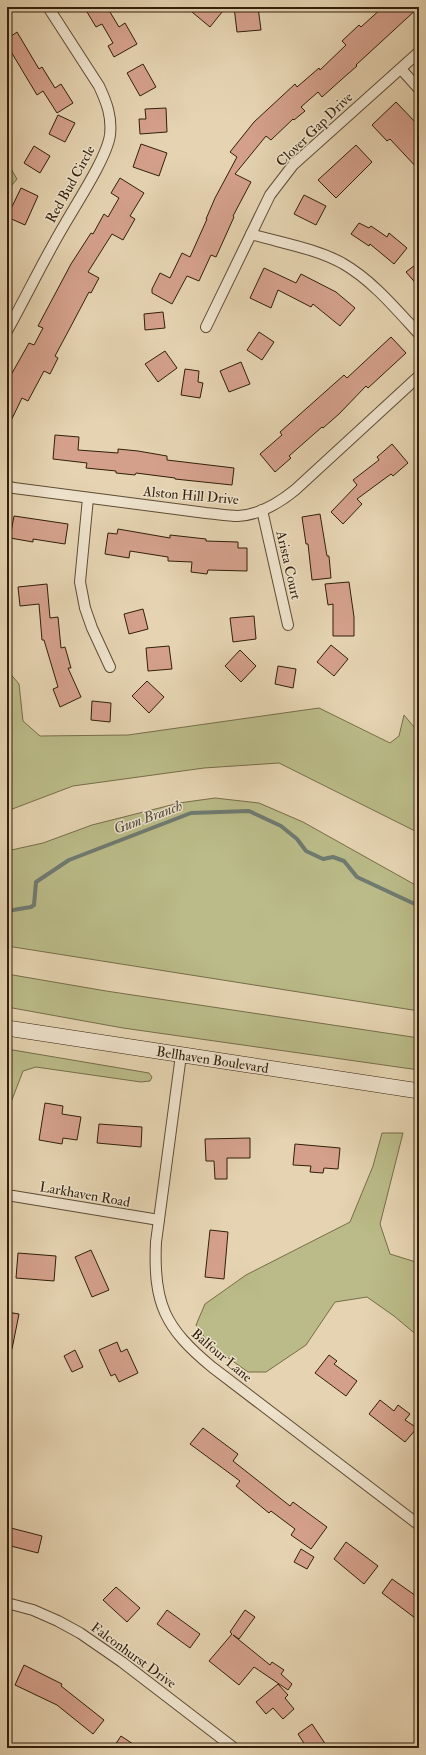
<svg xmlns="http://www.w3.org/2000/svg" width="426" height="1755" font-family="'IM FELL Double Pica',serif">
	<rect width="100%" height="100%" fill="#e5d3b1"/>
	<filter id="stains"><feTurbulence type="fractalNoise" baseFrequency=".005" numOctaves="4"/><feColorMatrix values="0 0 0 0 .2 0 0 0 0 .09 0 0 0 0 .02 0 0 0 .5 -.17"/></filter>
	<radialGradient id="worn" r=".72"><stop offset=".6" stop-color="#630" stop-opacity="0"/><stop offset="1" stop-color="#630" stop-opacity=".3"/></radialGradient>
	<g fill="#babb88" stroke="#766d49">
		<path d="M7,162L17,179L7,191Z"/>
		<path d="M8,671L19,684L23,721L40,736L128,735L319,708L390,743L399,736L404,715L419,733V833L279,763L204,768L73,786L7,811Z"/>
		<path d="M215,798L259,803L303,822L419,887V1011L7,946V851L43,843L92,825L179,803Z"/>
		<path d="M7,974L106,991L419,1038V1070L123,1028L7,1007Z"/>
		<path d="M7,1049L149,1073L152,1077L150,1081L141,1082L36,1067L23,1071L10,1105L7,1109Z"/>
		<path d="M382,1133H403L380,1224L390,1254L419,1263V1337L394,1316L367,1297L335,1302L306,1345L266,1372H248L210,1345L196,1325L205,1304L246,1275L350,1222L373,1166Z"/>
	</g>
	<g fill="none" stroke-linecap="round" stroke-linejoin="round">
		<path stroke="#6f7a71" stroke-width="4" d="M7,911L31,907L34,905L36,882L69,860L191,813L249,811L281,826L297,839L306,851L323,859L333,857L344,861L357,877L419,906"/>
	</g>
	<g fill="#d4a08b" stroke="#321f0a">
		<path d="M84,7H107L119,27L125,23L137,44L114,57L108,46L113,43L102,24L96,27Z"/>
		<path d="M186,7H226L210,27Z"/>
		<path d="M234,7H258L261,30L237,32Z"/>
		<path d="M383,7H419L356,65L357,66L341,80L322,97L318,92L301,107L305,111L294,120L293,119L271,140L266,136L235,174L251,182L233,216L234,217L216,257L211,255L199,281L187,276L172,304L152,293V289L160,273L170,278L182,253L190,257L207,219H206L215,198L237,157L230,152L254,122L295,84L297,87L319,68L320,70L346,45L342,41L359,25L361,27Z"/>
		<path d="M17,32L39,69L42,67L55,88L61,84L73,103L57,113L43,91L37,95L7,45V39Z"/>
		<path d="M143,64L156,87L140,96L127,73Z"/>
		<path d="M396,102L419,126V170L390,139L387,141L372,125Z"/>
		<path d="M166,108L167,132L140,134L139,119H146L145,109Z"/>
		<path d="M58,115L75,123L65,142L49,134Z"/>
		<path d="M141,144L167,153L159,176L133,167Z"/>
		<path d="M356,145L372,162L336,198L318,180Z"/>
		<path d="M34,146L50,156L40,173L24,163Z"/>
		<path d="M120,178L144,193L130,216L135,219L123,240L112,234L88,272L99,278L91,293L89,292L70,328L55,356L58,358L50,374L44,371L28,401L22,398L7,429V382L29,343L34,345L43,328L38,326L71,264L91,233L93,234L104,214L108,217L119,198L111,193Z"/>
		<path d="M21,188L38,196L25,225L7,217Z"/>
		<path d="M304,195L326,206L316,225L294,214Z"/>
		<path d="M359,223L369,228L371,226L387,237L389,233L407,248L394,264L370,244L369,246L351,234Z"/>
		<path d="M419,262V287L406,272Z"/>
		<path d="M264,268L296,283L301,274L336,292L355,308L340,326L313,304L311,307L278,290L271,308L250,298Z"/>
		<path d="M163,312L165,328L145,330L144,314Z"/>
		<path d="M259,332L274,342L262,360L247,350Z"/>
		<path d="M391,337L406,353L368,388L366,386L339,414L323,428L322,427L289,456L291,458L275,472L260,454L282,435L280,432L344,375L347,378Z"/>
		<path d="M165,351L177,368L158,382L145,364Z"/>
		<path d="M241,362L250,384L229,392L220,371Z"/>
		<path d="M185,369L199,371L198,382L203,383L200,398L181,395Z"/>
		<path d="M55,435L79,437L78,450L118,453V449L138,451L167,456V460L234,468L232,485L175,479V478L136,473L135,475L116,473V471L86,468L87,463L53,459Z"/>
		<path d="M392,444L408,463L393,476L391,474L357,499L362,504L343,524L331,512L357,485L353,480L379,460L377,457Z"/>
		<path d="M320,514L327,556H329L331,578L312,580L308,544H306L302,517Z"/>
		<path d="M14,516L68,524L65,544L33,539V542L10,538Z"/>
		<path d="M118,529L170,538V535L206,539V541L238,542V548H247V571L208,570L207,574L191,572L192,562L168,561V557L130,551L129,558L105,554L108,533L117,534Z"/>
		<path d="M349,582L354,617V636H333V604L328,605L325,584Z"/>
		<path d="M47,584L50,618L58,617L61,648L65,647L71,668H68L81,697L60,707L53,689L58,687L44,640H42L39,604L20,606L18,587Z"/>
		<path d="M143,609L148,629L129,634L124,614Z"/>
		<path d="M254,616L256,639L233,642L230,618Z"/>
		<path d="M331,645L348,659L334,676L317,662Z"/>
		<path d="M169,646L172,669L148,671L146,648Z"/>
		<path d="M240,650L256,666L241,682L225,666Z"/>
		<path d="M278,666L296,669L293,688L275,684Z"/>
		<path d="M147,681L164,697L149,713L132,696Z"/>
		<path d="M92,701L111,703L110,722L91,720Z"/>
		<path d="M45,1103L63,1106L62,1114L81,1117L77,1140L63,1138L62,1144L39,1140Z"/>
		<path d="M99,1124L142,1127L141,1147L97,1143Z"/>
		<path d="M250,1138V1158H227V1179H215L214,1161H206L205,1139Z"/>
		<path d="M295,1144L340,1148L338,1169L324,1168L323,1173L310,1172L311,1166L293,1165Z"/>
		<path d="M210,1230L228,1232L224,1279L205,1277Z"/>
		<path d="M91,1250L109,1290L92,1297L75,1257Z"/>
		<path d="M18,1253L56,1256L54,1281L16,1278Z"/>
		<path d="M7,1312L19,1314L12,1349H7Z"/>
		<path d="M117,1342L121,1352L127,1349L138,1373L119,1382L115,1374L111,1376L99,1350Z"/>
		<path d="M75,1350L83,1367L72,1372L64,1356Z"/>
		<path d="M329,1355L337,1361L334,1364L357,1381L346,1396L315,1373Z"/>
		<path d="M380,1400L394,1411L398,1405L410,1414L405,1420L417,1428L405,1442L369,1414Z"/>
		<path d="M203,1428L238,1454L233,1461L290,1506L293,1502L327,1527L311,1549L291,1535L295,1529L271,1511L269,1513L236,1486L240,1481L190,1444Z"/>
		<path d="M7,1527L42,1536L38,1553L7,1545Z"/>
		<path d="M346,1542L378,1566L364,1584L334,1559Z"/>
		<path d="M301,1549L314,1557L307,1569L294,1562Z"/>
		<path d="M392,1579L419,1598V1621L382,1593Z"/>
		<path d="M116,1587L140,1608L127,1622L103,1600Z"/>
		<path d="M167,1610L200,1634L190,1648L157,1624Z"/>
		<path d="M245,1610L255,1617L239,1639L233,1635L270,1665L272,1662L284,1670L281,1674L292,1684L288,1690L254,1667L239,1685L209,1661L232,1634L230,1632Z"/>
		<path d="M24,1665L62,1684L61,1686L104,1720L93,1734L57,1705L15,1685Z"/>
		<path d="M278,1684L288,1695L285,1698L294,1709L283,1719L273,1708L266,1714L256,1702Z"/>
		<path d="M312,1724L328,1748H307L298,1734Z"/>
		<path d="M121,1736L139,1748H113Z"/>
	</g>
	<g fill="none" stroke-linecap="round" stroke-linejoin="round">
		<g stroke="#5f4c34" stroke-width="12">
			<g id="street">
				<path d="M401,69L419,89"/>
				<path d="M251,234C281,243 314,248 342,263C372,280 396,309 419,334"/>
				<path d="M206,327L270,195L293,165L419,52"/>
				<path d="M7,331C27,295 45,257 66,222C78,201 107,157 110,135C112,117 107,103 99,86L48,7"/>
				<path d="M7,486L14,488L206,513C217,514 228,516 238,516C260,515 279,503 295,490L419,376"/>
				<path d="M88,498L80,582L85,608L92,628L110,667"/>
				<path d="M262,510L288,625"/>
				<path d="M181,1055L156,1242C153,1304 165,1328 212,1367L419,1525"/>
				<path d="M7,1195L159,1220"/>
				<path d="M7,1603L33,1610L58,1621L80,1633L122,1662L234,1748"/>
			</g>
		</g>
		<g stroke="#321f0a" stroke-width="16">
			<g id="secondary">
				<path id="s1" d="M7,1028L419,1091"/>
			</g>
		</g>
		<use href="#street" stroke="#eee2cc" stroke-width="10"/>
		<use href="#secondary" stroke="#eee2cc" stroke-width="15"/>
	</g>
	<g text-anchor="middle" stroke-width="3" stroke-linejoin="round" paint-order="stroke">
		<g font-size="14" fill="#321f0a" stroke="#eee2cc">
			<text transform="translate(314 129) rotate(-44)" y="5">Clover Gap Drive</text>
			<text transform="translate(70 184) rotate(-61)" y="5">Red Bud Circle</text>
			<text transform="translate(191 495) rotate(5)" y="5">Alston Hill Drive</text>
			<text transform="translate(289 565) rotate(77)" y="5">Arista Court</text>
			<text dy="5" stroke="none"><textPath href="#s1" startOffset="208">Bellhaven Boulevard</textPath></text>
			<text transform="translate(85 1194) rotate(10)" y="5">Larkhaven Road</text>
			<text transform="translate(222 1355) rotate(40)" y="5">Balfour Lane</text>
			<text transform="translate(134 1655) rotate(36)" y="5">Falconhurst Drive</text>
		</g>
		<g font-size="15" font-style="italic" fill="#514c3d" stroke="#eee2cc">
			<text transform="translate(148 817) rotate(-20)" y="5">Gum Branch</text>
		</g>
	</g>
	<rect width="426" height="1755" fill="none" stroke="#e5d3b1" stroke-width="24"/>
	<rect x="8" y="8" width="410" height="1739" fill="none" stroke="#321f0a" stroke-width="2"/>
	<rect x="12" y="12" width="402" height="1731" fill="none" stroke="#321f0a"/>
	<rect width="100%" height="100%" filter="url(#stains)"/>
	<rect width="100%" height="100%" fill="url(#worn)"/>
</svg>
